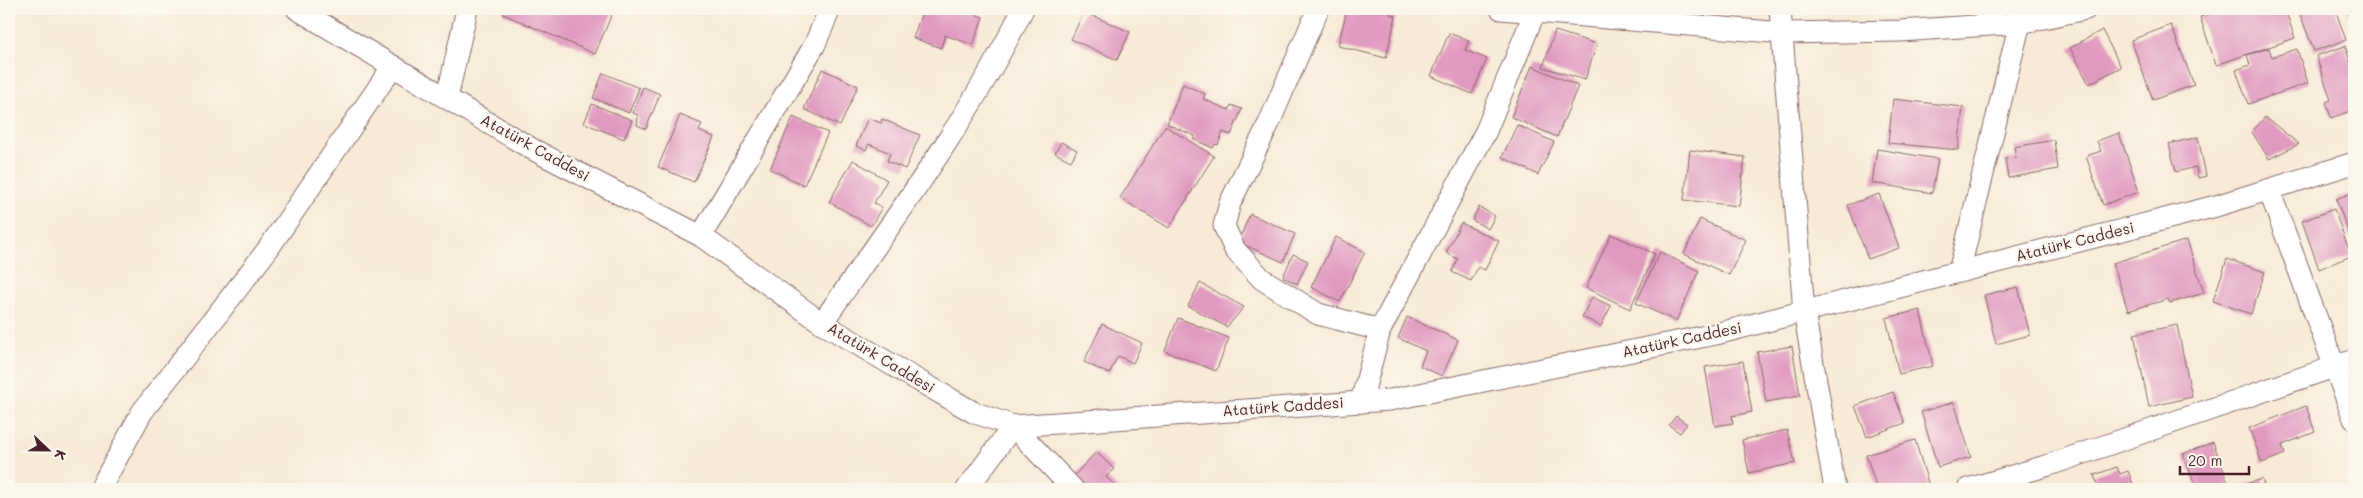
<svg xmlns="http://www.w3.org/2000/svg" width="2363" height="498" font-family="Mali,sans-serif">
	<rect width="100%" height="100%" fill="#fbf7ec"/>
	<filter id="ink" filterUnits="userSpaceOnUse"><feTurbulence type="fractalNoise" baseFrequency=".02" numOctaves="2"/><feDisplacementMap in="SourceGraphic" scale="10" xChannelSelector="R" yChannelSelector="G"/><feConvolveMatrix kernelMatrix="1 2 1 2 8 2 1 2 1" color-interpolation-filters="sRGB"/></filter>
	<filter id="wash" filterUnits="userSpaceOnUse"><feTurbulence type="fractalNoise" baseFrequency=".0096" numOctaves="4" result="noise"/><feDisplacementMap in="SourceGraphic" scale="20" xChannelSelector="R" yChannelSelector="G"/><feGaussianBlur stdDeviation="1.12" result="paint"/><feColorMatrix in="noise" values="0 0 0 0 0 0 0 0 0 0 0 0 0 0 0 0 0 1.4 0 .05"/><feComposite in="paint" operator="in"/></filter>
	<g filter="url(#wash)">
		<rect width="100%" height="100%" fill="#f7ead6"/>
		<g id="blocks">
			<g fill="#e099bf">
				<path d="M505,9H614L595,54L503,14Z"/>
				<path d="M923,9H961L983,17L973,45L945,35L941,48L913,38Z"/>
				<path d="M1347,9H1391L1390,14L1396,16L1386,58L1338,46Z"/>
				<path d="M2225,9H2285L2295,38L2216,65L2200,17Z"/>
				<path d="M2298,9H2335L2346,40L2314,51Z"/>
				<path d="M2348,9H2354V42H2351Z"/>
				<path d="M1084,12L1130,32L1117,60L1071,39Z"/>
				<path d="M2171,25L2194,85L2153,100L2131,40Z"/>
				<path d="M2102,30L2121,67L2089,84L2070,48Z"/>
				<path d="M1555,31L1597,44L1585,80L1543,67Z"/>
				<path d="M1449,33L1469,41L1465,50L1487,59L1472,94L1431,76Z"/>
				<path d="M2345,46L2354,73V110L2331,118L2326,102L2331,100L2316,56Z"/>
				<path d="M2269,48L2272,57L2297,49L2308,83L2248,104L2236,70L2250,65L2247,55Z"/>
				<path d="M1532,66L1578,86L1557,137L1511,117Z"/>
				<path d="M822,69L858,86L840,126L804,109Z"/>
				<path d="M603,73L639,88L629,113L593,98Z"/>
				<path d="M1183,84L1205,94L1203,99L1229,110L1231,105L1242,109L1231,135L1223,132L1218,145L1215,144L1213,148L1193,139L1195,136L1167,124Z"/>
				<path d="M643,87L660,94L646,129L637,125L638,115L633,113Z"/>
				<path d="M1893,99L1963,107L1958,150L1888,143Z"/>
				<path d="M592,104L632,120L624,139L584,123Z"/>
				<path d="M680,115L702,124L699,131L714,137L694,182L658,167Z"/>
				<path d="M793,117L828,133L804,185L770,169Z"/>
				<path d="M2265,117L2299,144L2269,159L2252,132Z"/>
				<path d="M868,118L881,123L882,119L920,135L905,169L887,161L890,153L869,144L866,150L856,146Z"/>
				<path d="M1517,125L1554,142L1538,175L1502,157Z"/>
				<path d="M1165,126L1214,156L1169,228L1120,198Z"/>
				<path d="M2119,133L2139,192L2103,205L2086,156L2101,151L2097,141Z"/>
				<path d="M2198,137L2206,176L2198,178L2196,167L2176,172L2169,144Z"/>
				<path d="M2054,140L2058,169L2008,178L2005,159L2016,158L2014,147Z"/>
				<path d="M1061,142L1077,150L1071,161L1055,153Z"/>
				<path d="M1877,149L1938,159L1932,193L1872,183Z"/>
				<path d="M1690,150L1745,157L1739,206L1684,200Z"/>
				<path d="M853,160L887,180L874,203L882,207L871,226L829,202Z"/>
				<path d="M2354,192V247L2336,199Z"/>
				<path d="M1879,194L1899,248L1868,259L1848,205Z"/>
				<path d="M1479,207L1495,216L1488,229L1472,220Z"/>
				<path d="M2334,209L2351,256L2319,269L2302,221Z"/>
				<path d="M1250,214L1295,234L1283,262L1238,242Z"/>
				<path d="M1700,219L1746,240L1729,275L1684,254Z"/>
				<path d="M1461,223L1499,241L1485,270L1478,267L1471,281L1452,272L1458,259L1446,253Z"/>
				<path d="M1611,234L1655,254L1630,309L1586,288Z"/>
				<path d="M1336,237L1365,252L1340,302L1311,287Z"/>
				<path d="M2187,240L2204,293L2170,303L2168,299L2128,311L2113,263Z"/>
				<path d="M1660,252L1699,271L1676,321L1636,303Z"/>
				<path d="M1293,254L1308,261L1297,284L1283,277Z"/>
				<path d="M2227,259L2265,272L2251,314L2213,301Z"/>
				<path d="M1200,283L1244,307L1227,327L1188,306Z"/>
				<path d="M2018,287L2030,335L1996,344L1984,295Z"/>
				<path d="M1592,297L1611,306L1601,326L1582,317Z"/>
				<path d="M1920,310L1933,366L1899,374L1886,318Z"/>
				<path d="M1407,317L1458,340L1442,376L1420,366L1426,351L1398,338Z"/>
				<path d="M1178,318L1229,338L1216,371L1165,351Z"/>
				<path d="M1102,324L1142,343L1133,363L1118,356L1109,374L1084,362Z"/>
				<path d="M2177,325L2192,397L2149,407L2134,334Z"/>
				<path d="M1792,346L1800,396L1766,402L1757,352Z"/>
				<path d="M1743,361L1752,412L1732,416L1733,423L1715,426L1705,367Z"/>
				<path d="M1893,392L1905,423L1867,437L1855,406Z"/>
				<path d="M1954,402L1971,457L1938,467L1921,412Z"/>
				<path d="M2306,406L2315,432L2282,445L2285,454L2262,463L2249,428Z"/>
				<path d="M1676,416L1687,424L1680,433L1669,425Z"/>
				<path d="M1787,430L1795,463L1749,473L1742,440Z"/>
				<path d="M1915,440L1929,486L1916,489H1877L1866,455Z"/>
				<path d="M2213,442L2229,485L2219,489H2197L2183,454Z"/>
				<path d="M1096,452L1114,469L1106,477L1119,489H1085L1073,477Z"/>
				<path d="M2117,467L2120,474L2128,471L2135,489H2099L2094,475Z"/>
				<path d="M2262,479L2265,489H2240V486Z"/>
			</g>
		</g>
	</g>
	<g filter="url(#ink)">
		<use href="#blocks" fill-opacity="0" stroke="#876667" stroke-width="1"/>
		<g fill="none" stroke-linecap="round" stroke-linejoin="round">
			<g stroke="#876667" stroke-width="23">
				<g id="minor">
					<path d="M297,9L532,149L701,236L822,323L909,375L973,412L1013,426L1390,400L1716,334L2216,206L2354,163"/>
					<path d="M1318,9L1269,123L1230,203L1224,226L1235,250L1262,279L1318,314L1380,330"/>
					<path d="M1501,9L1783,33L1900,31L2020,23L2086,9"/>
					<path d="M1780,9L1804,312L1835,489"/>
					<path d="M447,98L467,9"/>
					<path d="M2269,190L2354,419"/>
					<path d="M701,236L814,46L830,9"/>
					<path d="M1959,272L2023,10"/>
					<path d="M822,323C893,221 968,121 1023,9"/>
					<path d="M1361,402L1380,330L1486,131L1536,9"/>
					<path d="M100,489L142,412L268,249L393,66"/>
					<path d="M967,489L1013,426L1073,489"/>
					<path d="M1968,489L2049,465L2354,360"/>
				</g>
			</g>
			<use href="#minor" stroke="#fff" stroke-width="21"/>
		</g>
	</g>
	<g text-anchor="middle" stroke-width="5" stroke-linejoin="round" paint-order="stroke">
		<g font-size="15" fill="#4a1f2b" stroke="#fbf7ec">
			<text transform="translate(535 148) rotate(29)" y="5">Atatürk Caddesi</text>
			<text transform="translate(2075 242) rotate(-14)" y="5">Atatürk Caddesi</text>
			<text transform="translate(1682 340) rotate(-12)" y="5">Atatürk Caddesi</text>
			<text transform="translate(881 358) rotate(31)" y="5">Atatürk Caddesi</text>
			<text transform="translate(1283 407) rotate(-4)" y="5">Atatürk Caddesi</text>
		</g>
	</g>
	<rect width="2363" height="498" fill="none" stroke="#fbf7ec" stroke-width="30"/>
	<g transform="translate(48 450) rotate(112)" stroke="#fbf7ec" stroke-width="4" paint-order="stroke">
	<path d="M0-4L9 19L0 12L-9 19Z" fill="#4a1f2b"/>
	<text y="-8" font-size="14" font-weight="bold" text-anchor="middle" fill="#4a1f2b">K</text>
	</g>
	<path d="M2180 466v8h69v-8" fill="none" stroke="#4a1f2b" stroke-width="2.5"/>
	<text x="2188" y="466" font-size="15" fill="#4a1f2b" stroke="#fbf7ec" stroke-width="4" paint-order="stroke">20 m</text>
</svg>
